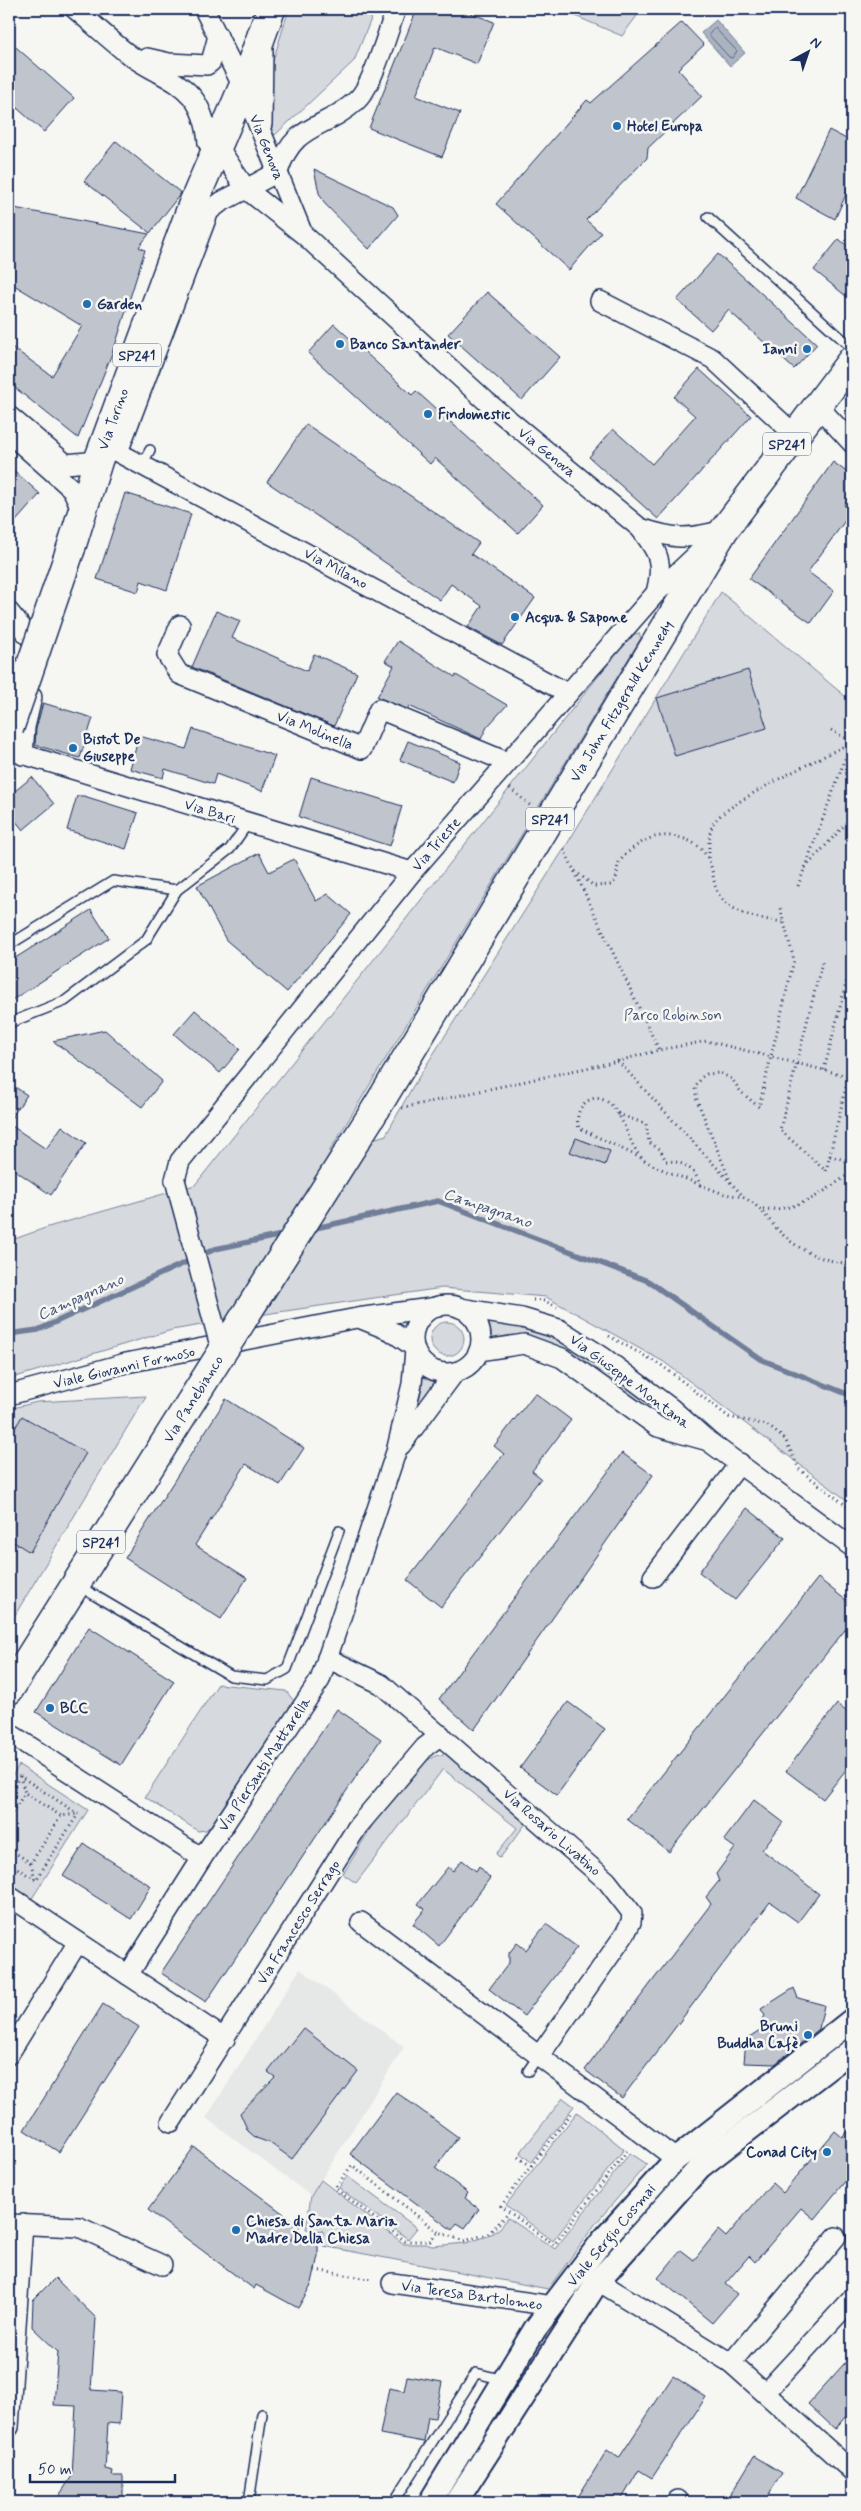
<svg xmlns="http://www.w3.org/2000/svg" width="861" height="2511" font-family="Mynerve,sans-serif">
	<rect width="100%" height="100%" fill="#f6f6f2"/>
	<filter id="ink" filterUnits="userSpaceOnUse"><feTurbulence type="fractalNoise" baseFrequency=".02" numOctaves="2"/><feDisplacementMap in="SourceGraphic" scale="10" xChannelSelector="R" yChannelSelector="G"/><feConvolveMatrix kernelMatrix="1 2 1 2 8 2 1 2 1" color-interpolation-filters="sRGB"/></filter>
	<g filter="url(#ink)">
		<path fill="#e6e7e7" d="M300,1969L404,2047L311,2196L206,2118Z"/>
		<g fill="#d6d9dd" stroke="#78849e">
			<path d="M289,9H375L354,61L275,135L268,127L272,64Z"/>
			<path d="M559,9H642L622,36Z"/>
			<path d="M721,592L852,702V1504L664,1362L546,1297L442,1288L272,1313L172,1330L9,1379V1241L48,1227L195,1185L631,635L639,633L641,638L329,1152L386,1135L413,1086L564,849Z"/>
			<path d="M477,1316L556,1336L600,1361L683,1429L657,1420L564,1355L485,1345V1331Z"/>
			<path d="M367,1319L414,1320L406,1337Z"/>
			<circle cx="447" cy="1339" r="17"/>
			<path d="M418,1361L429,1372L443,1376L405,1431Z"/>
			<path d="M146,1396L9,1625V1409L37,1402Z"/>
			<path d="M218,1684L286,1691L294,1701L211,1825L206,1830L198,1831L145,1797Z"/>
			<path d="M449,1753L527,1822L500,1858L496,1854L517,1828L443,1769L356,1883L343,1874C367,1836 393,1782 431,1758C436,1755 444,1754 449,1753Z"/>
			<path d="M19,1765L88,1810L31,1900L9,1886V1781Z"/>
			<path d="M563,2098L574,2106L531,2162L520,2153Z"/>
			<path d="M577,2112L624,2149L553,2241L506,2205Z"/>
			<path d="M630,2153L647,2164L596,2223L548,2289L323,2246V2231L306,2229L311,2196L321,2180L404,2244H425L432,2246L466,2243L488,2236L500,2228L508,2218L555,2249Z"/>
			<path d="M347,2176L417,2228L408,2239L339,2188Z"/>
		</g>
		<path fill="#abb2c0" stroke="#717e99" d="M716,20L745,53L730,66L701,33Z"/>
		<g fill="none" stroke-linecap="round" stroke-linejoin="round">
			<path stroke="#556385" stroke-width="1" d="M715,28L737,51L732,58L729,57L709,35Z"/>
			<g stroke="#717e99" stroke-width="5.5">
				<path d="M311,1229L438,1201L648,1281L760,1359L852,1396"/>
				<path d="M9,1334L38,1330L215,1249L287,1234"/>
			</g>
		</g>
		<g fill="#c0c4cd" stroke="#1b2f5e">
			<path d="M417,9H460L494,22L477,64L435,47L416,96L460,113L442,157L369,128Z"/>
			<path d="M682,22L704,45L678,69L702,96L648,148L647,158L586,220L601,233L569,270L496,204L587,100L591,103Z"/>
			<path d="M9,41L74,98L44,132L9,101Z"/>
			<path d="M829,130L852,142V193L848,190L835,219L796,198Z"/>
			<path d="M116,141L181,193L150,233L84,181Z"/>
			<path d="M314,169L393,207L398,215L369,249L325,204L319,193Z"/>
			<path d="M9,207L149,234L139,247L145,250L115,346L78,438L9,383V345L52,376L82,326L9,282Z"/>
			<path d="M839,239L852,250V301L814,270Z"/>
			<path d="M718,254L817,344L794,369L728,310L711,330L677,300Z"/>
			<path d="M487,292L560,357L522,400L448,334Z"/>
			<path d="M334,324L412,395L416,391L543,505L518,533L435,458L430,464L308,353Z"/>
			<path d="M699,369L751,416L658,519L589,457L613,429L652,464L695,416L674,397Z"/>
			<path d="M306,424L479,543L471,554L535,598L502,645L468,627L482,606L451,584L440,600L267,482Z"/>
			<path d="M833,462L852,476V494L844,505L852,511L808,572L834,591L811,623L749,579Z"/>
			<path d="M9,466L40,494L9,529Z"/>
			<path d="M125,493L191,514L167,590L141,581L138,592L97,579Z"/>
			<path d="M216,611L240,621L232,638L307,671L314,654L357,673L334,726L192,667Z"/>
			<path d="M398,641L455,677L456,675L507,705L487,727L481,739L409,706L407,709L377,697L394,666L385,661Z"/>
			<path d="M748,670L767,728L675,756L657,698Z"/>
			<path d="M43,703L93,718L80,758L35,745L36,729Z"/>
			<path d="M193,729L275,756L262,791L216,774L213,784L165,769L163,778L130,769L139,736L186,749Z"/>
			<path d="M408,741L460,762L453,782L400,760Z"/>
			<path d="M32,777L54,804L23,830L9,813V796Z"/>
			<path d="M311,777L402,806L390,846L299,817Z"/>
			<path d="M77,796H84L138,813L126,849L67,830Z"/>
			<path d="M259,853L269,872L294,859L316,901L328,894L351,914L287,992L226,940L197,886Z"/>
			<path d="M91,910L109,938L9,1002V962Z"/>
			<path d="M195,1010L240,1049L220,1073L174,1034Z"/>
			<path d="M105,1030L162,1081L142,1107L53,1041Z"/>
			<path d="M9,1083L27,1095L9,1121Z"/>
			<path d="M9,1124L46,1149L62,1126L86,1143L51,1195L9,1166Z"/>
			<path d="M576,1138L610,1151L605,1165L570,1152Z"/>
			<path d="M535,1393L571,1420L532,1471L541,1478L441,1607L407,1580L504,1454L494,1446Z"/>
			<path d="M226,1399L304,1448L280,1485L246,1464L195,1545L247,1578L221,1619L125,1558Z"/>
			<path d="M22,1416L86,1453L30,1552L9,1539V1439Z"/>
			<path d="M622,1453L653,1475L474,1730L439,1699Z"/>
			<path d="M747,1508L785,1538L735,1600L699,1572Z"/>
			<path d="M818,1578L852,1605V1621L669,1852L627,1819Z"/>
			<path d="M89,1627L174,1681L121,1765L36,1712Z"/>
			<path d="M568,1702L605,1729L557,1795L520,1768Z"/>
			<path d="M837,1704L852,1716V1762L823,1799L786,1771Z"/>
			<path d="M337,1709L381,1739L206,2002L161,1973Z"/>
			<path d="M754,1800L783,1822L762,1850L819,1894L798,1922L770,1902L622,2098L585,2070L711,1904L706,1897L719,1881L716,1874L735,1848L724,1840Z"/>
			<path d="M84,1844L151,1886L131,1919L63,1876Z"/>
			<path d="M462,1860L476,1871L479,1866L490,1878L439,1946L413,1924L425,1909L418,1904L448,1867L453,1871Z"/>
			<path d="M546,1924L577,1947L524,2016L489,1989L509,1963V1953L517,1943L526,1950Z"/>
			<path d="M794,1988L798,1998L824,2005L819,2029L775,2064L744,2063L746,2039L763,2028L759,2023L765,2016L761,2009Z"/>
			<path d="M103,2004L139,2027L59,2152L24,2130Z"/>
			<path d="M303,2028L358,2071L292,2159L270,2143L256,2138L248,2131L240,2113L275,2077L268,2072Z"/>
			<path d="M396,2092L458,2137L435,2168L468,2193L465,2198L479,2209L465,2228L457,2223L452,2230L350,2154Z"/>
			<path d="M852,2125V2173L814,2219L801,2208L755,2262L749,2256L725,2284L737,2294L712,2323L658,2278L681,2250L694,2260L718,2230L726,2237L772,2183L783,2193L835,2131L842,2137Z"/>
			<path d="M194,2147L300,2226L290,2240H318V2256L312,2283L298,2308L256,2285L254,2289L148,2210Z"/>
			<path d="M55,2278L96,2318L91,2390L121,2392L119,2424L108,2423L105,2469L113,2471L112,2476H123V2502H55L72,2476L76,2406L54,2405L58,2352L32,2327L33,2300Z"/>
			<path d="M852,2355V2423L845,2417L835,2429L808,2404Z"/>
			<path d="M407,2376L442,2382L435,2418L428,2417L424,2442L380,2434L389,2388L404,2391Z"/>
			<path d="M673,2376L706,2397L652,2478L639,2470L620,2502H575L607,2450L619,2458Z"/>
			<path d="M754,2456L782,2473L764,2502H726Z"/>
		</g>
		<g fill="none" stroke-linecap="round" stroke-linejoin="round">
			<g stroke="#1b2f5e" stroke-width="12">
				<g id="service">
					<path d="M708,217L852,348"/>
					<path d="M142,465L150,450"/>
					<path d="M9,945L113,881L177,890"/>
					<path d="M9,1023L65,1001L146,940L177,890L230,849L248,823"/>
					<path d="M77,1585L231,1676L267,1680L287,1669L339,1531"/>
					<path d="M528,2071L539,2055"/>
					<path d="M249,2502L262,2414"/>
					<path d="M394,2502L476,2373L504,2380"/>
				</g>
			</g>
			<g stroke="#1b2f5e" stroke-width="22">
				<g id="minor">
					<path d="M75,9C93,24 110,40 128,54C168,83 203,82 208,143"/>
					<path d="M204,9L243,87L302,232"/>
					<path d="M147,58L169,63L207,65L211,62L218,36"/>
					<path d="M262,124L263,49"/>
					<path d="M207,130L246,189L303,234L487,402L640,528C674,539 686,540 720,531"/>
					<path d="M600,301L713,359L795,435"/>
					<path d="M817,405L852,443"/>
					<path d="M9,416L66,464L98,461"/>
					<path d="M9,433L72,489L82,510"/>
					<path d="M108,447L567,693"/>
					<path d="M118,452L209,211L221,202L278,172C294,121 324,131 357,100C373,85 388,31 396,9"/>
					<path d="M640,528C659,553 664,562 656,593"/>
					<path d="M9,612L31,639L38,656"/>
					<path d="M180,625L167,655L179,674L362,749L379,709L507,762"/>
					<path d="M9,750L412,872"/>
					<path d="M23,755L25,727L32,697"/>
					<path d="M175,1180L180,1161L412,872L656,593L707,545"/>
					<circle cx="447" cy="1339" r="34"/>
					<path d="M460,1308L522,1318L559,1329L603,1357L671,1408L708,1441L852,1547"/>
					<path d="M359,1318L391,1331L414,1347"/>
					<path d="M479,1351L524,1344L562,1358L658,1427L705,1440"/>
					<path d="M9,1395L126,1363L357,1318L438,1307"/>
					<path d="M401,1445L455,1372"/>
					<path d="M653,1577L740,1463"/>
					<path d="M327,1658L381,1684L607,1881L632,1913L631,1922L625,1934L540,2055"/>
					<path d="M9,1733L202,1858"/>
					<path d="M9,1896L128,1975L202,1858L320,1680L396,1452L412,1384L415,1350"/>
					<path d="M361,1922L676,2159"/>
					<path d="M128,1975L225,2039"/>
					<path d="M9,2054L78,1942"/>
					<path d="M171,2122L358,1826L425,1747L441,1735"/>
					<path d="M9,2224L79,2227L162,2265"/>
					<path d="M598,2281L731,2363L852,2471"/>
					<path d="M392,2283L553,2306"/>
					<path d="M731,2363L836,2237"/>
					<path d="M765,2393L852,2299"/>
					<path d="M9,2427L23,2224"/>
					<path d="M677,2502L678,2500"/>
				</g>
			</g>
			<g stroke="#1b2f5e" stroke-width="26">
				<g id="tertiary">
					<path d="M430,2502L535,2329L602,2241L676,2159L852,2020"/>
					<path d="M456,2502L598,2281L700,2167L852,2050"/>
				</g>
			</g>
			<g stroke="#1b2f5e" stroke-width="31">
				<g id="primary">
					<path d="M71,548L98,461L192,206L243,87L271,9"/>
					<path d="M377,1107L724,530L852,360"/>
					<path d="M9,1690L195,1395"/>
				</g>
			</g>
			<g stroke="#1b2f5e" stroke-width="3" stroke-dasharray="1 4" stroke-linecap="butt">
				<path d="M831,730L852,742"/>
				<path d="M510,788L532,807"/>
				<path d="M564,849L659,1050"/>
				<path d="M709,858C709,847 708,835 713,824C725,802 824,757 852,742"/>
				<path d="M805,868L852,817"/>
				<path d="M575,871L594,886L610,885C619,880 616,874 618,865C621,856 638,844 646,840C667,830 700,838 709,861C715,874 712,889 723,900C739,916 762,919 783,922"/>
				<path d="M798,886L851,743"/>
				<path d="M822,962L780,1130L826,1171L852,1062"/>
				<path d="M618,1061L744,1197C759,1207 761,1210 772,1223C793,1249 820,1261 852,1264"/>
				<path d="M824,1070L849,972"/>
				<path d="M402,1108L618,1061L659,1050L707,1041L852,1077"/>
				<path d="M618,1114L646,1124L649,1143L660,1149L666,1161C682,1161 695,1168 700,1185C686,1178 654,1168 643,1159C628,1146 624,1111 606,1101C587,1091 573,1112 579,1128L643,1159"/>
				<path d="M830,1156L852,1162"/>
				<path d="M731,1183L697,1100L695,1088L702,1077L707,1074L720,1073L732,1079L741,1092L759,1107L794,960L780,908"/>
				<path d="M700,1185L724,1194L744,1197"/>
				<path d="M763,1209C802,1211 821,1193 852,1172"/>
				<path d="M533,1300L545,1301L557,1307"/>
				<path d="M609,1336L661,1365L729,1417L767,1425L785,1439L799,1469L852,1510"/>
				<path d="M20,1776L25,1793"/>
				<path d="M9,1794L20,1776L78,1814"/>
				<path d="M9,1817L25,1793L61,1816L77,1814"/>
				<path d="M9,1849L31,1863L61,1816"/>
				<path d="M9,1863L36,1880L78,1814"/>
				<path d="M31,1863L35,1879"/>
				<path d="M518,2157L531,2166L501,2206L554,2245L627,2151"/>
				<path d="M531,2166L573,2111"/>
				<path d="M438,2232L352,2165L335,2188L405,2241H430L438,2232L464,2241L488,2234L509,2213"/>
				<path d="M315,2270L374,2280"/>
			</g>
			<use href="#service" stroke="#f6f6f2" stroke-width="9"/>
			<use href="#minor" stroke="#f6f6f2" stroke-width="19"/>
			<use href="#tertiary" stroke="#f6f6f2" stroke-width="22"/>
			<use href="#primary" stroke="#f6f6f2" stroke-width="28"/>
			<g stroke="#1b2f5e" stroke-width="22" stroke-linecap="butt">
				<path id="minor-bridge" d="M175,1180L222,1353"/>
			</g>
			<g stroke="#1b2f5e" stroke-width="31" stroke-linecap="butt">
				<g id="primary-bridge">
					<path d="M9,729L71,548"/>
					<path d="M195,1395L377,1107"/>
				</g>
			</g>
			<use href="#minor-bridge" stroke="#f6f6f2" stroke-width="19"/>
			<use href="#primary-bridge" stroke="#f6f6f2" stroke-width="28"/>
		</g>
	</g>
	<g fill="#1f6fb2" stroke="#f6f6f2" stroke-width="2">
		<circle cx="617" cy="126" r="5"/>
		<circle cx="87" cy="304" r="5"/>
		<circle cx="340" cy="344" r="5"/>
		<circle cx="807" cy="349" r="5"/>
		<circle cx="428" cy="414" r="5"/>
		<circle cx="515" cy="617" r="5"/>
		<circle cx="73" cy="748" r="5"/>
		<circle cx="50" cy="1708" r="5"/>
		<circle cx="808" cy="2035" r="5"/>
		<circle cx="827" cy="2152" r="5"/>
		<circle cx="236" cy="2230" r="5"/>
	</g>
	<g text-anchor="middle" stroke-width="5" stroke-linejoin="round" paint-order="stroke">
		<g fill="#f6f6f2" stroke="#5d6b8a" stroke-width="1">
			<rect x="113" y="343.5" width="48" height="23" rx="4"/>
			<rect x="763" y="432.5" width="48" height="23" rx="4"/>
			<rect x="526" y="807.5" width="48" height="23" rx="4"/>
			<rect x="77" y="1530.5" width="48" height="23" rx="4"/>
		</g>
		<g font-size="14" font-weight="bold" fill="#1b2f5e">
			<text x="137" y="360">SP241</text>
			<text x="787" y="449">SP241</text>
			<text x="550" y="824">SP241</text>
			<text x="101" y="1547">SP241</text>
		</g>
		<g font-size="15" font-weight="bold" fill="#1b2f5e" stroke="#f6f6f2" text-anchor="start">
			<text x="627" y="131">Hotel Europa</text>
			<text x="97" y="309">Garden</text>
			<text x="350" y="349">Banco Santander</text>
			<text x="797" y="354" text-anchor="end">Ianni</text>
			<text x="438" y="419">Findomestic</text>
			<text x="525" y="622">Acqua &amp; Sapone</text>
			<text x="83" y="744">Bistot De<tspan x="83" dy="17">Giuseppe</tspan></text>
			<text x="60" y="1713">BCC</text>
			<text x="798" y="2031" text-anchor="end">Bruni<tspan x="798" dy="17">Buddha Cafè</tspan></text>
			<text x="817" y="2157" text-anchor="end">Conad City</text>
			<text x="246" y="2226">Chiesa di Santa Maria<tspan x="246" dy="17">Madre Della Chiesa</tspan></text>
		</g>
		<g font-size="15" fill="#1b2f5e" stroke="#f6f6f2">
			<text transform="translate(267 147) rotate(68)" y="5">Via Genova</text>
			<text transform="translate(113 419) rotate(-70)" y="5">Via Torino</text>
			<text transform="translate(547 452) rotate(39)" y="5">Via Genova</text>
			<text transform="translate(336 568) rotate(28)" y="5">Via Milano</text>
			<text transform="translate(621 701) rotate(-59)" y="5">Via John Fitzgerald Kennedy</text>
			<text transform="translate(315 730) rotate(22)" y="5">Via Molinella</text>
			<text transform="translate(210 811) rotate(17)" y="5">Via Bari</text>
			<text transform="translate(436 844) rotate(-49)" y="5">Via Trieste</text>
			<text transform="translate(124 1367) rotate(-13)" y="5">Viale Giovanni Formoso</text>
			<text transform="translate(630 1381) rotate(37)" y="5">Via Giuseppe Montana</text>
			<text transform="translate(193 1399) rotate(-58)" y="5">Via Panebianco</text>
			<text transform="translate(264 1764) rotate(-57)" y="5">Via Piersanti Mattarella</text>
			<text transform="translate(552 1832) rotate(41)" y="5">Via Rosario Livatino</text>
			<text transform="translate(298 1922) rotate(-58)" y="5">Via Francesco Serrago</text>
			<text transform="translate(611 2235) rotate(-50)" y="5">Viale Sergio Cosmai</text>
			<text transform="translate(472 2295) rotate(8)" y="5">Via Teresa Bartolomeo</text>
		</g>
		<g font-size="15" fill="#405177" stroke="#f6f6f2">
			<text x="673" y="1020">Parco Robinson</text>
		</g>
		<g font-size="16" font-style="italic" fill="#46567b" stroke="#f6f6f2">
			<text transform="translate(488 1207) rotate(19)" y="6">Campagnano</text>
			<text transform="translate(80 1296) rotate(-24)" y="6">Campagnano</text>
		</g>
	</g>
	<rect width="861" height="2511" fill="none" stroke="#f6f6f2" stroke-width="30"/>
	<rect x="15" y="15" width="831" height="2481" fill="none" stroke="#1b2f5e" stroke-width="2" filter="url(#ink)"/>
	<g transform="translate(808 52) rotate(40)" stroke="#f6f6f2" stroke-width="4" paint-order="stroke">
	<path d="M0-4L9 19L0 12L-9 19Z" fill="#1b2f5e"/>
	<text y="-8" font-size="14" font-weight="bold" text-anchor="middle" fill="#1b2f5e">N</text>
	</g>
	<path d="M30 2474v8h145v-8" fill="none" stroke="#1b2f5e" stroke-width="2.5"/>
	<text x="38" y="2474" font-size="15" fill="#1b2f5e" stroke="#f6f6f2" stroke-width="4" paint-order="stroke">50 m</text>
</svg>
